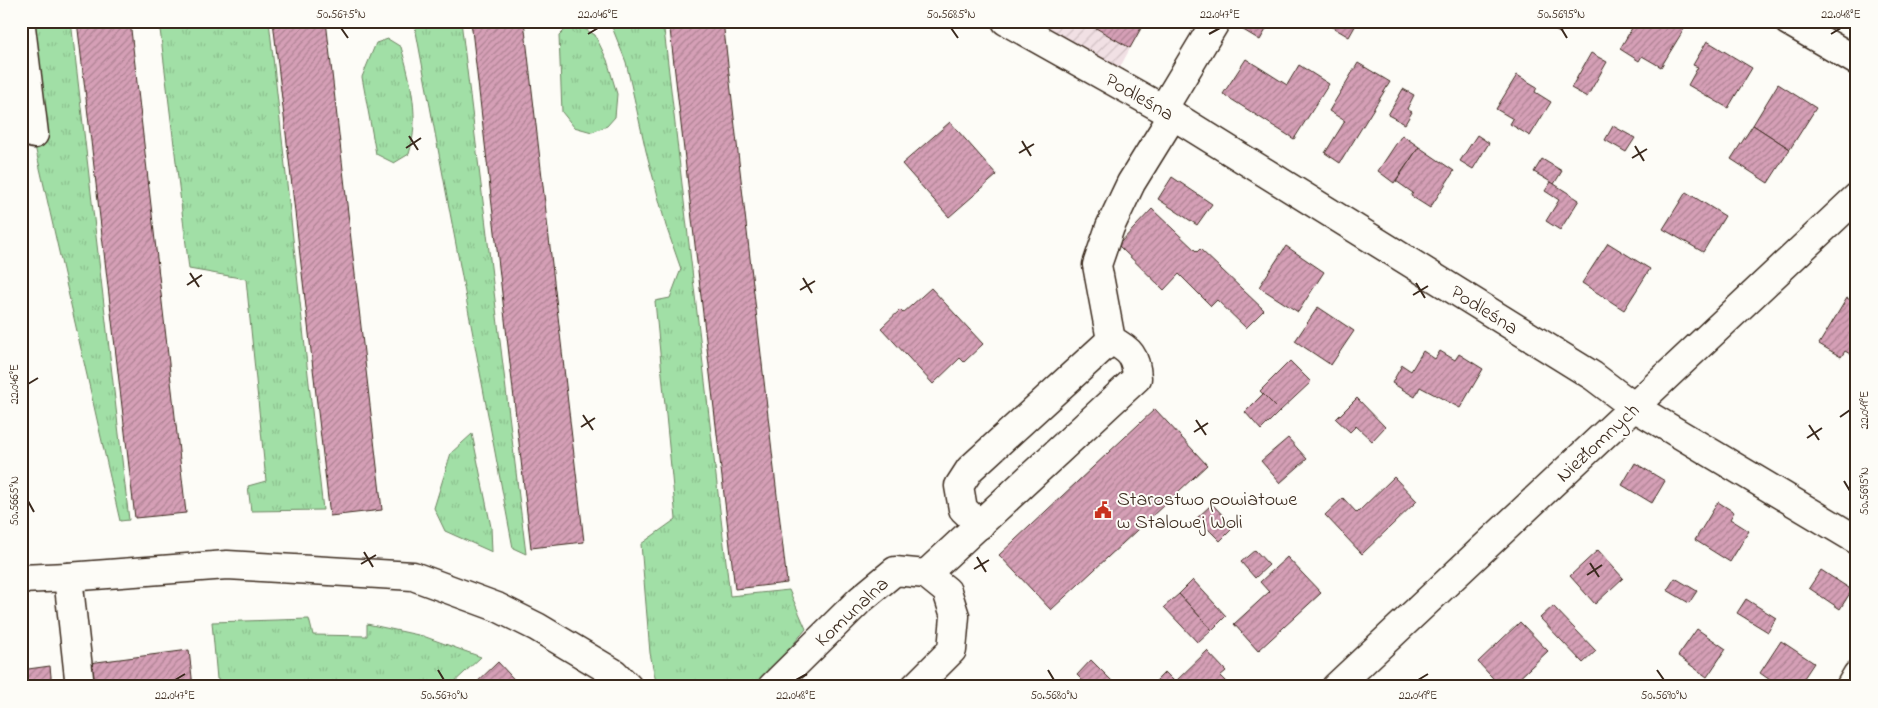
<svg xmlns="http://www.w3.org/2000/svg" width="1878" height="708" font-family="'Indie Flower',sans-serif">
	<defs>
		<pattern id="industrial-furrows" width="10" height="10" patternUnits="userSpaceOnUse" patternTransform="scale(1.25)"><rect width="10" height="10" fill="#f1e0e4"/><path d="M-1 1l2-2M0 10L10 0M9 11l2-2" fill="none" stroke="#d0c0c3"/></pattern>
		<pattern id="grass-tufts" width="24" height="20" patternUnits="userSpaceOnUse" patternTransform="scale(1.25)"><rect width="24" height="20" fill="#a1dfa6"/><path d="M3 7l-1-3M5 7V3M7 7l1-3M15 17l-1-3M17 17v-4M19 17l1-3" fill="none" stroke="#8cc08e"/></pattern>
		<pattern id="building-hatch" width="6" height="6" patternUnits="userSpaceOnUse" patternTransform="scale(1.25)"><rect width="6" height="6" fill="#d59fb6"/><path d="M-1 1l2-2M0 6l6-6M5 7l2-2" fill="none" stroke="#ae8293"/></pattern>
	</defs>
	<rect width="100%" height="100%" fill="#fdfcf7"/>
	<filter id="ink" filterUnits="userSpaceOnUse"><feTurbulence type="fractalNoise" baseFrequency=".02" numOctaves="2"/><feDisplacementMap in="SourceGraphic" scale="10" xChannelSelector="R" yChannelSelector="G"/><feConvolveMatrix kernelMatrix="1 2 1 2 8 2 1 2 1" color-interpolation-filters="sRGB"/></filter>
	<g filter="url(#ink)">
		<path fill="url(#industrial-furrows)" d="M1006,21H1145L1113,80Z"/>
		<g fill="url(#grass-tufts)" stroke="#6e8462">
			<path d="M21,21H71L129,520L120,521L25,102Z"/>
			<path d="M159,21H269L323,510L251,511L248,486L266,481L246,279L189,269Z"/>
			<path d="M414,21H461L526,554L513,548Z"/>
			<path d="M613,21H663L730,596L789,590L806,629L757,687H657L650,653L641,544L676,519L655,301L670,298L681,269L666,226L646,151L626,62L612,27Z"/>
			<path d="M569,26L583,28L595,35L607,60L617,94L615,117L607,126L592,132L574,127L562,112L559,36Z"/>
			<path d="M388,39L401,47C411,82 420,118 409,154L394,163L376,154L362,77L376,43Z"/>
			<path d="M472,434L491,527L492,552L445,531L434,508L451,453Z"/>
			<path d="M309,619L313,635L367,636V624L423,636L481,657L449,687H232V684L217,679L212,622Z"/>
		</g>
		<g fill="url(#building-hatch)" stroke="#3b2a1e">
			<path d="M77,21H130L186,513L135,518Z"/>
			<path d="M273,21H326L382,510L330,516Z"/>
			<path d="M471,21H524L584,542L531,548Z"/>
			<path d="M669,21H723L787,583L735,589Z"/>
			<path d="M1084,21H1145L1130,48Z"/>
			<path d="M1243,21H1271L1260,40L1240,28Z"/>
			<path d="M1322,21H1358L1349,37Z"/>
			<path d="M1542,21H1567L1560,33L1541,23Z"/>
			<path d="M1636,21H1671L1684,29L1661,67L1642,56L1639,61L1620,49Z"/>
			<path d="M1707,41L1752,68L1728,108L1688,85L1698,67L1693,65Z"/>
			<path d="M1591,53L1607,62L1587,97L1571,88Z"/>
			<path d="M1246,59L1287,85L1299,65L1329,84L1294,139L1223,94Z"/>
			<path d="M1358,63L1390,82L1340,163L1325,153L1345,121L1329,111Z"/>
			<path d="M1517,75L1537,87L1535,92L1551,102L1530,136L1510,124L1513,119L1496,109Z"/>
			<path d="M1778,84L1816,108L1790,149L1753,125Z"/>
			<path d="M1403,89L1414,95L1407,109L1412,112L1405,124L1388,115Z"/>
			<path d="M950,122L997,175L949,217L902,164Z"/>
			<path d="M1753,125L1790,149L1768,183L1731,159Z"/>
			<path d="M1613,126L1635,138L1626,152L1605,140Z"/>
			<path d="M1402,135L1419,147L1394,183L1378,171Z"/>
			<path d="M1477,135L1489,143L1473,169L1460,161Z"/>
			<path d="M1419,147L1454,171L1430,208L1411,196L1413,193L1396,181Z"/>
			<path d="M1542,159L1562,171L1554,184L1534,172Z"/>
			<path d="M1172,177L1212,204L1197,225L1158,199Z"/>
			<path d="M1551,182L1579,200L1560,230L1546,221L1559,200L1545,191Z"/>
			<path d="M1686,192L1725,216L1703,252L1663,229Z"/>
			<path d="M1152,209L1197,252L1200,249L1264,310L1246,328L1217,300L1211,306L1179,274L1164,290L1118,245Z"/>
			<path d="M1608,243L1650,269L1624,310L1582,283Z"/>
			<path d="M1286,246L1324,272L1298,312L1259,287Z"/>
			<path d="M931,288L983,344L964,362L960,358L933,384L881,328L900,310L903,313Z"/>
			<path d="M1847,298L1857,304V358L1845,351L1841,357L1819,344Z"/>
			<path d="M1318,307L1354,331L1331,365L1295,341Z"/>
			<path d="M1423,351L1435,359L1440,351L1455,360L1459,354L1483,369L1460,408L1420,387L1415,397L1392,383L1402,365L1411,371Z"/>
			<path d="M1290,361L1311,382L1280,411L1260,391Z"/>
			<path d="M1263,394L1280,411L1261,430L1245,412Z"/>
			<path d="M1357,398L1385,427L1372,441L1356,426L1350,432L1336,419Z"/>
			<path d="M1155,409L1207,465L1051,610L999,555Z"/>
			<path d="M1288,438L1307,459L1280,483L1261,461Z"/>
			<path d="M1635,463L1665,481L1652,503L1622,485Z"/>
			<path d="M1394,477L1417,501L1362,554L1325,515L1343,498L1357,513Z"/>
			<path d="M1718,502L1734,512L1730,519L1749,531L1730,562L1695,540Z"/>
			<path d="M1212,504L1234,527L1220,541L1197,518Z"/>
			<path d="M1255,550L1269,565L1255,578L1241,562Z"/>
			<path d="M1598,550L1623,578L1595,604L1570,576Z"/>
			<path d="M1287,557L1321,593L1258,651L1234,624L1269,592L1260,582Z"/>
			<path d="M1821,570L1852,590L1840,609L1809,588Z"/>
			<path d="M1675,578L1697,591L1689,603L1667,590Z"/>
			<path d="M1193,580L1226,616L1212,630L1179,594Z"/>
			<path d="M1179,594L1212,630L1198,643L1164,607Z"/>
			<path d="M1746,599L1776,618L1768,632L1737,613Z"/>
			<path d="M1553,606L1596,651L1583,663L1540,618Z"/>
			<path d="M1520,622L1548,651L1510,687H1501L1478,662Z"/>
			<path d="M1697,629L1726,649L1707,677L1678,656Z"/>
			<path d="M1781,641L1814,663L1798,687H1780L1760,673Z"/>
			<path d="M189,650L193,687H92L89,663Z"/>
			<path d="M1207,651L1226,671L1220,676L1226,682L1220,687H1150L1165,672L1175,682Z"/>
			<path d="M1091,660L1118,687H1089L1077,675Z"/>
			<path d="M498,662L521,687H472Z"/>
			<path d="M50,666L52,687H21V670Z"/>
		</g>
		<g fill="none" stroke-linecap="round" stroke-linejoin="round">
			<g stroke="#3b2a1e" stroke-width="31">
				<g id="minor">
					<path d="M1006,21L1163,109L1593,376L1634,407L1857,540"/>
					<path d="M1788,21L1857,61"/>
					<path d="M21,27L34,134"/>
					<path d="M1163,109L1216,21"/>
					<path d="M1111,340L1097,265L1110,227L1131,183L1173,115"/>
					<path d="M980,525L963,509L959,486L970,469L1111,340"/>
					<path d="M926,574L1137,378C1136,356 1130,350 1111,340"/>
					<path d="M68,577L80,687"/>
					<path d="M21,579L68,577L227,565L413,576L497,607L537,627L614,673L628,687"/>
					<path d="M772,687L860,600L895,571L926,574L947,591L955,616L952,650L915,687"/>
					<path d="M1336,687L1857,197"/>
					<path d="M1850,687L1857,675"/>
				</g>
			</g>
			<use href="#minor" stroke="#fdfcf7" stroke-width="28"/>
		</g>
	</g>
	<path fill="none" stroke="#3b2a1e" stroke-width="2" d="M341,28L348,38M951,28L958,38M1561,28L1567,38M588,34L598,28M1209,34L1220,28M1831,34L1841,28M409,136L418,150M1022,141L1031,156M1635,146L1644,161M406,148L421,138M1019,153L1034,144M1632,158L1647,149M190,273L199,287M803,278L812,293M1416,283L1425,298M187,285L202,275M800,290L815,281M1413,295L1428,286M28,384L38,378M583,415L593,430M1840,417L1850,410M1196,420L1206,435M1809,425L1819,440M581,427L595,418M1194,432L1208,423M1807,438L1822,428M1844,481L1850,491M28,501L34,512M364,552L373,567M977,557L986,572M1590,563L1599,577M361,564L376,555M974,569L989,560M1587,575L1602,565M438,670L444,680M1048,670L1054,680M1657,670L1664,680M175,680L185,674M796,680L807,674M1418,680L1428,674"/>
	<defs>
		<g id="civic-bare" transform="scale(1.35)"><path d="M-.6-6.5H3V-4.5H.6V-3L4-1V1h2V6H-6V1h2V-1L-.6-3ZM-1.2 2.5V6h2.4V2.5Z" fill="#c8321e" stroke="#fdfcf7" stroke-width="2.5" paint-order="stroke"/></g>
	</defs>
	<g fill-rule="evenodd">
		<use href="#civic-bare" x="1103" y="510"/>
	</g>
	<g text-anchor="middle" stroke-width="4" stroke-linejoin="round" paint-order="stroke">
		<g font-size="20" fill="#3b2a1e" stroke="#fdfcf7">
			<text transform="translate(1140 96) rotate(30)" y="7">Podleśna</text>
			<text transform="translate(1485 309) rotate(32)" y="7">Podleśna</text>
			<text transform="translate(1597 442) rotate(-43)" y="7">Niezłomnych</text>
			<text transform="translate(851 611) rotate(-43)" y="7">Komunalna</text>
		</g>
		<g font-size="20" fill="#3b2a1e" stroke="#fdfcf7" text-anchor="start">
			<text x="1117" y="505">Starostwo powiatowe<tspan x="1117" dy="23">w Stalowej Woli</tspan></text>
		</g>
	</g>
	<rect width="1878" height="708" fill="none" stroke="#fdfcf7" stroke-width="55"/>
	<rect x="28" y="28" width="1822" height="652" fill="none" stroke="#3b2a1e" stroke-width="2"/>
	<g font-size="12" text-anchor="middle" fill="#3b2a1e">
		<text x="341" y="18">50.5675°N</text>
		<text x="598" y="18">22.046°E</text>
		<text x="951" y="18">50.5685°N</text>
		<text x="1220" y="18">22.047°E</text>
		<text x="1561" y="18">50.5695°N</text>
		<text x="1841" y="18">22.048°E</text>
		<text transform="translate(14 384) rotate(-90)" y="4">22.046°E</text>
		<text transform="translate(1864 410) rotate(-90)" y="4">22.049°E</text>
		<text transform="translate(1864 491) rotate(-90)" y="4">50.5695°N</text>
		<text transform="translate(14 501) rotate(-90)" y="4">50.5665°N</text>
		<text x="175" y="699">22.047°E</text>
		<text x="444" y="699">50.5670°N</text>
		<text x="796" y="699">22.048°E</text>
		<text x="1054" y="699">50.5680°N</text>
		<text x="1418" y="699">22.049°E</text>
		<text x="1664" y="699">50.5690°N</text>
	</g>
</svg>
